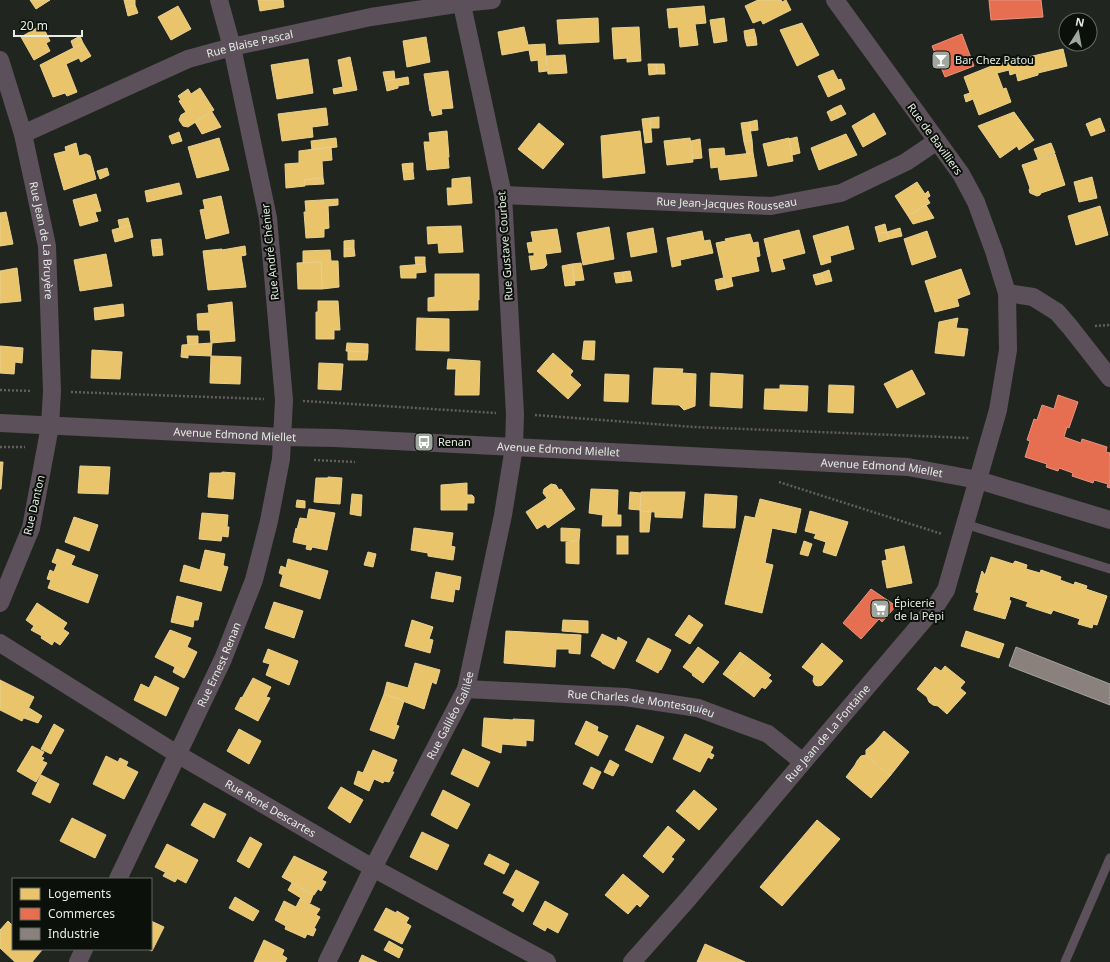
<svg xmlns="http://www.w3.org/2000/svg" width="1110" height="962" font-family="'Noto Sans',sans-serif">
	<rect width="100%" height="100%" fill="#20261f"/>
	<g fill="#e9c46a" stroke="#e8d08e">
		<path d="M30,0H50L36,9Z"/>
		<path d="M124,0H135V5L126,8Z"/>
		<path d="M258,0H283L284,7L260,11Z"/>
		<path d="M758,0H781L782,2L786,0L791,10L763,24L761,20L753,23L745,6Z"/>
		<path d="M135,5L138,13L128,16L126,8Z"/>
		<path d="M178,6L191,29L171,40L158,17Z"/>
		<path d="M704,6L706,23L695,24L698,45L680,47L678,27L669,28L667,9Z"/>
		<path d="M598,18L599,42L559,44L557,20Z"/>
		<path d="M724,18L727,41L714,43L710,20Z"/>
		<path d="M802,23L819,55L797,66L780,30Z"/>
		<path d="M42,25L50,41L46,43L50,51L34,60L21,37Z"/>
		<path d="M524,27L528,45L545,44L547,71L539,72L538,60L531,61L529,50L502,55L498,32Z"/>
		<path d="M639,27L641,61L627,62V58L614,59L612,28Z"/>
		<path d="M754,29L756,37L745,39L744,31Z"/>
		<path d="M80,36L83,43L74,49L71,41Z"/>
		<path d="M426,37L430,62L407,67L403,41Z"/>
		<path d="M756,37L757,45L747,46L745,39Z"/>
		<path d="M83,43L91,56L81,62L79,58L66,64L77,92L67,96L65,93L53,97L40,65Z"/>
		<path d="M1063,49L1067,66L1038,73V75L1018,81L1016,73L1010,75L1009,70L997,73L1003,89L1006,88L1011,102L979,115L973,99L966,102L964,95L970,93L964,77L994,65Z"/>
		<path d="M565,55L567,73L548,74L546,56Z"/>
		<path d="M350,57L357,90L334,94L333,89L343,87L338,60Z"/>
		<path d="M308,59L313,93L277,99L271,65Z"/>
		<path d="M648,64H656L657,74L649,75Z"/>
		<path d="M656,64H664L665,74H657Z"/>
		<path d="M833,70L838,80L841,79L845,89L828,97L818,76Z"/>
		<path d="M394,71L395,79L385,81L383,72Z"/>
		<path d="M448,71L453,108L441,109L442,114L432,116L431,111H430L424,74Z"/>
		<path d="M408,77L409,84L398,86V88L387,91L385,81Z"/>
		<path d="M200,88L214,110L188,127L183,126L179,120L181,115L186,112L179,101L181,100L178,96L188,89L191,94Z"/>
		<path d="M841,105L846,114L838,118L834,108Z"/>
		<path d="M326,108L328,125L312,127L313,137L282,141L278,114Z"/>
		<path d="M834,108L838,118L831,121L827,112Z"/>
		<path d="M212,112L221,127L202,134L195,122Z"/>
		<path d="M1014,112L1034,140L1019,150L1017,146L1000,158L978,126Z"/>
		<path d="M874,113L886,134L863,147L852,126Z"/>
		<path d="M659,117V128H651L650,118Z"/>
		<path d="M650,118L652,142L645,143L642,119Z"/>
		<path d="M1100,118L1105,131L1091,136L1086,124Z"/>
		<path d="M757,120L758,130L750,131L749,122Z"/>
		<path d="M749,122L752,140L744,142L741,123Z"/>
		<path d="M539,123L564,144L543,169L518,149Z"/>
		<path d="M447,131L449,157H448L449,168L427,170L424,142H430L429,133Z"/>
		<path d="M640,131L645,173L603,178L601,136Z"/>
		<path d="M179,132L182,141L172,144L169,136Z"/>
		<path d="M846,134L857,155L819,170L811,148Z"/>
		<path d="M797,137L800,153L792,155L789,139Z"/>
		<path d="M219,138L229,170L197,178L188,147Z"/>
		<path d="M336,138L337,147L312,150L311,141Z"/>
		<path d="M690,138L693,162L667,165L664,141Z"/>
		<path d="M789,138L793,161L768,166L763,144Z"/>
		<path d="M700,139L702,158L693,159L691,141Z"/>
		<path d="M752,140L753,153L747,154L744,142Z"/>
		<path d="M76,143L79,156L86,154L90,156L96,179L64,190L54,154L66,151L65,147Z"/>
		<path d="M1051,143L1055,153L1038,159L1034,149Z"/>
		<path d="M331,147L332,160L322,161L323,178L304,180L305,186L286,188L285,164L299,163V151Z"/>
		<path d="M724,148L725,156L753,153L757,176L720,180L718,167L711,168L709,149Z"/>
		<path d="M1055,154L1065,185L1041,193L1040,195L1037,196L1030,193L1029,190L1030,188L1022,165Z"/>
		<path d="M413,163V171L403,172L402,164Z"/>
		<path d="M107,168L109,175L100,179L97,171Z"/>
		<path d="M413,171L414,179L404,180L403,172Z"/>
		<path d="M470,177L472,203L448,205L447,188H452V179Z"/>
		<path d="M1092,177L1097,198L1079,202L1074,182Z"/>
		<path d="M323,178L324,184L305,185L304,180Z"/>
		<path d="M917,182L925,194L928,191L930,196L927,198L930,203L908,216L895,196Z"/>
		<path d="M179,183L182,194L147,202L145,191Z"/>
		<path d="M96,194L101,211L95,212L98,221L80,226L73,200Z"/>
		<path d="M221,196L229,233L206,239L200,210L205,209L203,200Z"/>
		<path d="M338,199V205L328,206L329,228L324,229V237L306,238L304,212H306L305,201Z"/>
		<path d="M926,205L934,218L913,224L908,216Z"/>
		<path d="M1100,206L1108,235L1076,245L1068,216Z"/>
		<path d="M6,212L13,244L0,246V213Z"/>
		<path d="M128,218L130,225L120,229L118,220Z"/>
		<path d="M885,224L887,232L877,234L875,227Z"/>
		<path d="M130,225L133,237L115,242L112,230Z"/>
		<path d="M461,226L463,252L439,253L438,243L428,244L427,227Z"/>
		<path d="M848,226L854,249L830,256L831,262L821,265L813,236Z"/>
		<path d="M609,227L614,259L583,265L577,233Z"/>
		<path d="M653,228L657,252L631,257L627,233Z"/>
		<path d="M900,228L902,236L889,239L887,232Z"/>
		<path d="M557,229L561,252L545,254L547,265L544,268L531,270L529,256H534V252L529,253L527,243L533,242L531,232Z"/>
		<path d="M799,230L805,253L782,259L785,269L772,272L764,239Z"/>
		<path d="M702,231L704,241L710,240L713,253L680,260L681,265L672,267L667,238Z"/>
		<path d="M927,231L936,257L912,265L904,239Z"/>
		<path d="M887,232L889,239L879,242L877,234Z"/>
		<path d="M750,234L753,243L758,242L760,256L756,257L759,271L731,277L733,286L726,288L716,243L726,241L725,239Z"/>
		<path d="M161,239L162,247L152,248L151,240Z"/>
		<path d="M354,240V248L344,249V241Z"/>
		<path d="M245,246L246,255L241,256L246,287L208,290L203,251L222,249V250Z"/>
		<path d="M162,247L163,255L153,256L152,248Z"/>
		<path d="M354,248L355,256L344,257V249Z"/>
		<path d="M330,250L331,261H338L339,287L322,289L321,262L303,263V251Z"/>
		<path d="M106,254L112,286L80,291L74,260Z"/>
		<path d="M415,257H425V264L416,265Z"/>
		<path d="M321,262L322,289H298L297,263Z"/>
		<path d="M581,263L584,280L574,281L572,264Z"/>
		<path d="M425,264L426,272L416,273V278H401L400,266Z"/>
		<path d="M572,264L575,285L565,286L562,266Z"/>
		<path d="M17,268L21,301L0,303V271Z"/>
		<path d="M961,269L970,294L957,299L959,306L935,312L925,281Z"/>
		<path d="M829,270L832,281L824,283L821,273Z"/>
		<path d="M630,271L632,281L624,282L623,272Z"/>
		<path d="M623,272L624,282L616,283L614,273Z"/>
		<path d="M821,273L824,283L816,285L813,275Z"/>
		<path d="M435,274H479V300H478V310L428,311V298L435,297Z"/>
		<path d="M723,278L726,288L717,290L715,280Z"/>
		<path d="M318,301H338L340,330H334V339H316V312H318Z"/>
		<path d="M232,302L235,341L211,343L210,330H198L197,314L209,313L208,305Z"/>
		<path d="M123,304L124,316L95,320L94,308Z"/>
		<path d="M417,318L449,319V351L416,350Z"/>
		<path d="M958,318L956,328L968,329L964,356L935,353L939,322Z"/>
		<path d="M187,336H198V344L188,345Z"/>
		<path d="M584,341H595L594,360L582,359Z"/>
		<path d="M212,343L211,356L241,357L240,384L210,383L211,356L188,355V358L181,357L182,345Z"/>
		<path d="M347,343L368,344V352L346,351Z"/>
		<path d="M0,346L23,348L22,363L15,362L14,374L0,373Z"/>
		<path d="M92,350L122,352L120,379L91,378Z"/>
		<path d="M348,351L368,352L367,360H348Z"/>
		<path d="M553,353L573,371L570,375L581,385L568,399L537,371Z"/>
		<path d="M448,359L480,361L479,395H455L456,369H447Z"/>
		<path d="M319,363L343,364L341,390L318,389Z"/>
		<path d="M654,368L683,369L682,373L696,374L695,406L684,410L679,405L652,404Z"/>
		<path d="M912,370L925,394L897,408L884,384Z"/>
		<path d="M711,373L743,375L742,408L710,406Z"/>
		<path d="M605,374L629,375L628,402L604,401Z"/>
		<path d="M780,385L808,386L807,411L764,409L765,389H780Z"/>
		<path d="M829,385L854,386L853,413L828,412Z"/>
		<path d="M0,462H3L1,489H0Z"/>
		<path d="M80,466L110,467L108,494L78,493Z"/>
		<path d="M222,472L235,473L233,499L208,497L210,473H222Z"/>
		<path d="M328,477L342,478L340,504L314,502L316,478H328Z"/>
		<path d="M467,483V495H472L474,497V503H467V510H441V485Z"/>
		<path d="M551,484L556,485L559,490L561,489L575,509L548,528L545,524L537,529L526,512L547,498L543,493L544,489Z"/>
		<path d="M591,489L618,490L617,515H621V526H602L603,515L589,513Z"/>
		<path d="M630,492L641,493L640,510L629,509Z"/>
		<path d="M641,492H685L682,518L655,517V512L640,511Z"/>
		<path d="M352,494L362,495L361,516L350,514Z"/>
		<path d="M705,494L737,496L735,528L703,527Z"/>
		<path d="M760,499L801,509L796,533L772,528L765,563L773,565L762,613L725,604L745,516L755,518Z"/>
		<path d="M297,500L305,501V508L296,507Z"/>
		<path d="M309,509L335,513L327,550L312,547L311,550L306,549L307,545L293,542L296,528L297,529L300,518L307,519Z"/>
		<path d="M640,511L651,512L649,532H640Z"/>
		<path d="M810,511L848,522L836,556L823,552L826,542L814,538L816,534L805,531Z"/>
		<path d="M202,513L228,515L227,527H229L228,537L222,536L221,541L199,539Z"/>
		<path d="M74,517L98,525L89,551L65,542Z"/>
		<path d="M414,528L453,533L451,546L455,547L453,560L428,556V553L411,550Z"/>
		<path d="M561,528L580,529L579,541H561Z"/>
		<rect x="617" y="536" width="11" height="18"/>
		<path d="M579,541V564L566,563V542Z"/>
		<path d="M804,541L812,544L808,556L800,554Z"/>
		<path d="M904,546L912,583L887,588L882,561L887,560L885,550Z"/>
		<path d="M57,549L75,556L71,565L98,575L88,603L48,588L51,580L47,579L50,570L54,572L57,564L52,562Z"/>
		<path d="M205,550L225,554L223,565L224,566L228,567L221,591L180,581L184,565L200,570Z"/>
		<path d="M368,552L376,554L373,567L364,565Z"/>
		<path d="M991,557L1013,564L1015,561L1027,565L1026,569L1040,573L1041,570L1061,577L1060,580L1074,585L1075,582L1087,586L1086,589L1107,596L1097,625L1093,624L1092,628L1078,624L1080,619L1053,610L1051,614L1026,606L1028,602L1010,596L1009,600L1011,601L1005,619L974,610V608L979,593L976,592L982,571L985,575Z"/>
		<path d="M288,559L328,571L320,599L280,586L283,575L279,573L281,566L286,568Z"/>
		<path d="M436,572L461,577L459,590L455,589L453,602L431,598Z"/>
		<path d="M177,596L202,603L198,620H194L193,627L171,622Z"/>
		<path d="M274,602L303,611L294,638L265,628Z"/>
		<path d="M37,603L67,623L63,629L69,633L60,645L54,641L52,645L41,638L42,636L31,630L34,626L26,620Z"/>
		<path d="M689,615L703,625L690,644L675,635Z"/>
		<path d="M412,620L433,627L429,639L433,640L430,653L405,646Z"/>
		<path d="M563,620L588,621V633L562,631Z"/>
		<path d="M170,630L191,638L187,647L197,652L187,673L155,657Z"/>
		<path d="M506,631L581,635L580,654L569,653V649H556L555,667L504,663Z"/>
		<path d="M966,631L1004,644L999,658L961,646Z"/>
		<path d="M602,634L617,641L618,637L627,642L614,669L602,663V662L591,656Z"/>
		<path d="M648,638L671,650L661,670L660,669L658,673L636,661Z"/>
		<path d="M822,643L843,661L822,685L818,686L815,685L813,681L814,676L802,667Z"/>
		<path d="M698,647L719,662L703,683L692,675L693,674L683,667Z"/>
		<path d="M268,649L298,661L289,685L266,675L270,664L263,662Z"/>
		<path d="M740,652L747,657L730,679L723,674Z"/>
		<path d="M747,657L771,675L768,678L772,681L765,689L762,687L754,697L730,679Z"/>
		<path d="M415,663L440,670L436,684L432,682L424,709L384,694L387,682L408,688Z"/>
		<path d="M945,666L965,682L960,688L966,693L947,714L938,706L933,705L929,702L927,697L917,689L935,667L941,671Z"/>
		<path d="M175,667L187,673L184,678L173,672Z"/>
		<path d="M155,676L179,688L166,716L134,700L141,684L149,688Z"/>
		<path d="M253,678L271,687L266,697L270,698L258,721L235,709L241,697L242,698Z"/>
		<path d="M0,680L34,697L22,721L0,710Z"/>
		<path d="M384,694L404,701L396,725L399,726L394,739L370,730Z"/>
		<path d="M29,708L42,716L38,723L24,718Z"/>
		<path d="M484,718L513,720V719L534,720L533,741L526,740V746L502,744L501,753L482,746Z"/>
		<path d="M586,721L598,727L597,731L608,736L598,756L575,744Z"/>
		<path d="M54,724L64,730L51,754L41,749Z"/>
		<path d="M637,725L664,737L652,763L625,750Z"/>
		<path d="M239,729L261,741L249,764L227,751Z"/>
		<path d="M884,731L909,752L890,776L866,755V750L874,743Z"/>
		<path d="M685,734L713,747L710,753L714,755L712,759L708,757L700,772L673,759Z"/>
		<path d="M32,746L44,752L41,757L44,758L42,761L47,763L36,782L17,771Z"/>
		<path d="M463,749L490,762L478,787L451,774Z"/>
		<path d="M373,750L397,760L392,772H394L389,782L384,781L383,783L374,779L369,791L354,784L358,771L363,773Z"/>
		<path d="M866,755L890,776L871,798L846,777L855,765L857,761L861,756Z"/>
		<path d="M106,756L118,762L120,758L128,762L126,766L138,772L124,799L93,784Z"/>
		<path d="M610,760L619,765L613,776L604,772Z"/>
		<path d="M591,767L601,772L593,789L583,784Z"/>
		<path d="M41,775L59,784L50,803L32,794Z"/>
		<path d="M341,787L363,800L350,823L328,808Z"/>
		<path d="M443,790L470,804L457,829L431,815Z"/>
		<path d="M694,790L717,809L699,830L676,811Z"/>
		<path d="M204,803L226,814L214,838L191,825Z"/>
		<path d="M72,818L106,835L95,858L60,841Z"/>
		<path d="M817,820L840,839L782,906L760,887Z"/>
		<path d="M668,826L685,840L671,857L674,859L663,873L643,856Z"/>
		<path d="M422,832L449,845L437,870L410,857Z"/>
		<path d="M250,837L262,844L249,868L237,861Z"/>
		<path d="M167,844L198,860L186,883L155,867Z"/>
		<path d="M489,854L509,864L504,874L484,864Z"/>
		<path d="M294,856L327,872L322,880L326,882L321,891L318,889L314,895L282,877Z"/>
		<path d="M516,870L539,882L523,912L512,905L515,899L503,893Z"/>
		<path d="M165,873L177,879L175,882L163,876Z"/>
		<path d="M623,874L649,896L640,907L637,904L628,914L605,895Z"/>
		<path d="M292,883L313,895L310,903L300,899L301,898L288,890Z"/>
		<path d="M235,897L259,911L253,921L229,908Z"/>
		<path d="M300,899L320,909L316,915L320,917L314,928L316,929L313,936L307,934L305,938L285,929L286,926L275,920L284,901L296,907Z"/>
		<path d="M545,901L568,914L558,933L547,927L545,931L533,924Z"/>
		<path d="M386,908L396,913L397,911L409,918L406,923L411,926L402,944L374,930Z"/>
		<path d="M8,921L13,926V949H40L42,950L32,962H15L0,948V930Z"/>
		<path d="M151,921L164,927L152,951L148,949H151Z"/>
		<path d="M264,940L284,950L282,955L287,958L285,962H254Z"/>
		<path d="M389,941L403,949L399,958L384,950Z"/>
		<path d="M705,944L745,962H697Z"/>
		<path d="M362,955L377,962H359Z"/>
	</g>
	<g fill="#e76f51" stroke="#e6947d">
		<path d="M989,0H1041L1043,17L991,20Z"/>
		<path d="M962,34L974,66L945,77L932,46Z"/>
		<path d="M1058,395L1078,402L1069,428L1067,427L1064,437L1081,443L1082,439L1107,447L1106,452L1110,453V488L1107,487L1108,484L1094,480L1093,483L1072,476L1073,473L1059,468L1058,471L1046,467L1047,464L1025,457L1030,441L1027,440L1034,419L1037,420L1042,405L1054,409Z"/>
		<path d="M871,589L896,606L882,622L879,619L861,639L843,623Z"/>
	</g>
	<path fill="#8a817c" stroke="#a5a19b" d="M1016,647L1110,684V705L1009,666Z"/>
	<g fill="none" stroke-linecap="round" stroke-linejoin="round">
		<g stroke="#645d62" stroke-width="2.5" stroke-dasharray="2 2" stroke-linecap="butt">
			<path d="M1095,326L1110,325"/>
			<path d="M0,390L32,391"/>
			<path d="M71,392L264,399"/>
			<path d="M303,401L496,413"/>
			<path d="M535,415L694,427L969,438"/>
			<path d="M0,447H25"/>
			<path d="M314,460L355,462"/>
			<path d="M779,482L942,534"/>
		</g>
		<g stroke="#5c505a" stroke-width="9">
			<path d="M965,524L1110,569"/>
			<path d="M1065,962L1110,858"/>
		</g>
		<g stroke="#5c505a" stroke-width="18">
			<path id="s1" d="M0,60L23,134L47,246L52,391L50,426L31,528L0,603"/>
			<path id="s2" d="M23,134L188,59L232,47L371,17L462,3L492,0"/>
			<path id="s3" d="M503,195L771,206L841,193L906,162L937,141"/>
			<path d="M1007,293L1033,297L1057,312L1070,327L1110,378"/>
			<path id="s4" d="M0,423L283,437L335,438L908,467L978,480L1110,520"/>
			<path id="s5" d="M0,643L177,754L373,868L547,962"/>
			<path id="s6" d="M466,689L625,697L698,708L768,734L803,762"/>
			<path id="s7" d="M118,879L223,659L254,580L269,521L281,459L284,400L268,218L232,47L219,0"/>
			<path d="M78,962L84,949"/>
			<path id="s8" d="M327,962L373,868L466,689L503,515L514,447L515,414L503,195L461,0"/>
			<path id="s9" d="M632,962L688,899L803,762L935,607L946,590L998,410L1008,350L1007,293L994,251L976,202L961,174L835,0"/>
		</g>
	</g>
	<defs>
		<g id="bar-square" transform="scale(1)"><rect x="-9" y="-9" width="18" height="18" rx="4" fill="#a0a79e" stroke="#0b100a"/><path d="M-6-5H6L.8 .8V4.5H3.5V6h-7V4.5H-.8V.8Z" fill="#fff"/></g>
		<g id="bus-square" transform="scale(1)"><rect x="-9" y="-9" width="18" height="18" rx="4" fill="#a0a79e" stroke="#0b100a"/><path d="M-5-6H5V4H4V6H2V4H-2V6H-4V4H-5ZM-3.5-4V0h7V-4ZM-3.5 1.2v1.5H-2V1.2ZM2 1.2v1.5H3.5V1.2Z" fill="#fff"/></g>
		<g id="supermarket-square" transform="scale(1)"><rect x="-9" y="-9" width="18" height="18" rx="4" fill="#a0a79e" stroke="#0b100a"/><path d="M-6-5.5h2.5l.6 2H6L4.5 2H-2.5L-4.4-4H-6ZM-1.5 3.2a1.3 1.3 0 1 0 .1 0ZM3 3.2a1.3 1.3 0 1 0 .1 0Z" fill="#fff"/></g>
	</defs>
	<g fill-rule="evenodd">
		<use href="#bar-square" x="941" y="60"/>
		<use href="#bus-square" x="424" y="442"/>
		<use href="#supermarket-square" x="880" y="609"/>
	</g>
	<g text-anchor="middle" stroke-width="4" stroke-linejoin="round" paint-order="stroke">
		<g font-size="11" fill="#e5ece3" stroke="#0b100a">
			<text dy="4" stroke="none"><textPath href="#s2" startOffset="245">Rue Blaise Pascal</textPath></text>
			<text transform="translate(935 139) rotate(54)" y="4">Rue de Bavilliers</text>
			<text dy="4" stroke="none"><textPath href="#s3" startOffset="224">Rue Jean-Jacques Rousseau</textPath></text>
			<text dy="4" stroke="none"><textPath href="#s1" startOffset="186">Rue Jean de La Bruyère</textPath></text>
			<text transform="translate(505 246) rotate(-94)" y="4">Rue Gustave Courbet</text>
			<text transform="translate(270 252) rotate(-96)" y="4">Rue André Chénier</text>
			<text dy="4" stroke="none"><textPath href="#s4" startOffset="235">Avenue Edmond Miellet</textPath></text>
			<text dy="4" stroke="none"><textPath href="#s4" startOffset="559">Avenue Edmond Miellet</textPath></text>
			<text dy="4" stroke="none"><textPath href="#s4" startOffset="883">Avenue Edmond Miellet</textPath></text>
			<text transform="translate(34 505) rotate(-77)" y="4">Rue Danton</text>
			<text dy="4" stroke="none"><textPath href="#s7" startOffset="237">Rue Ernest Renan</textPath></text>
			<text dy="4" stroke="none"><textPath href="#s6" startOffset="176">Rue Charles de Montesquieu</textPath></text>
			<text dy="4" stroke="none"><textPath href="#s8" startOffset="276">Rue Galiléo Galilée</textPath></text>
			<text dy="4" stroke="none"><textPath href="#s9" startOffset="301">Rue Jean de La Fontaine</textPath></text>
			<text dy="4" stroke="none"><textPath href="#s5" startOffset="317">Rue René Descartes</textPath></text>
		</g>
		<g font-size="11" fill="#e5ece3" stroke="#0b100a" text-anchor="start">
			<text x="955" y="64">Bar Chez Patou</text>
			<text x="438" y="446">Renan</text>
			<text x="894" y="607">Épicerie<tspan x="894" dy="13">de la Pépi</tspan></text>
		</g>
	</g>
	<rect x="12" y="878" width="140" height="72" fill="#0b100a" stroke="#626861"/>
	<rect x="20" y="888" width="20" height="12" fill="#e9c46a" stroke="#626861"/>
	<text x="48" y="898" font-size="12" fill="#e5ece3">Logements</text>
	<rect x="20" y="908" width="20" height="12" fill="#e76f51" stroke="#626861"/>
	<text x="48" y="918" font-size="12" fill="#e5ece3">Commerces</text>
	<rect x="20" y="928" width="20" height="12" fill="#8a817c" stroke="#626861"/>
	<text x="48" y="938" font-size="12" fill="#e5ece3">Industrie</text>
	<g transform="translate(1078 32) rotate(11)"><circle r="19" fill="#0b100a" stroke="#626861"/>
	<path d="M0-3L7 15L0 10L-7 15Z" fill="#a0a79e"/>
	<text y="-6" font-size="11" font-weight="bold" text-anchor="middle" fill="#e5ece3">N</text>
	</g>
	<path d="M14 30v6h68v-6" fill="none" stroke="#e5ece3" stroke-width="2"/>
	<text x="20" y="30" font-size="12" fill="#e5ece3" stroke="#0b100a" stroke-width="3" paint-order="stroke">20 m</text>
</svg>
